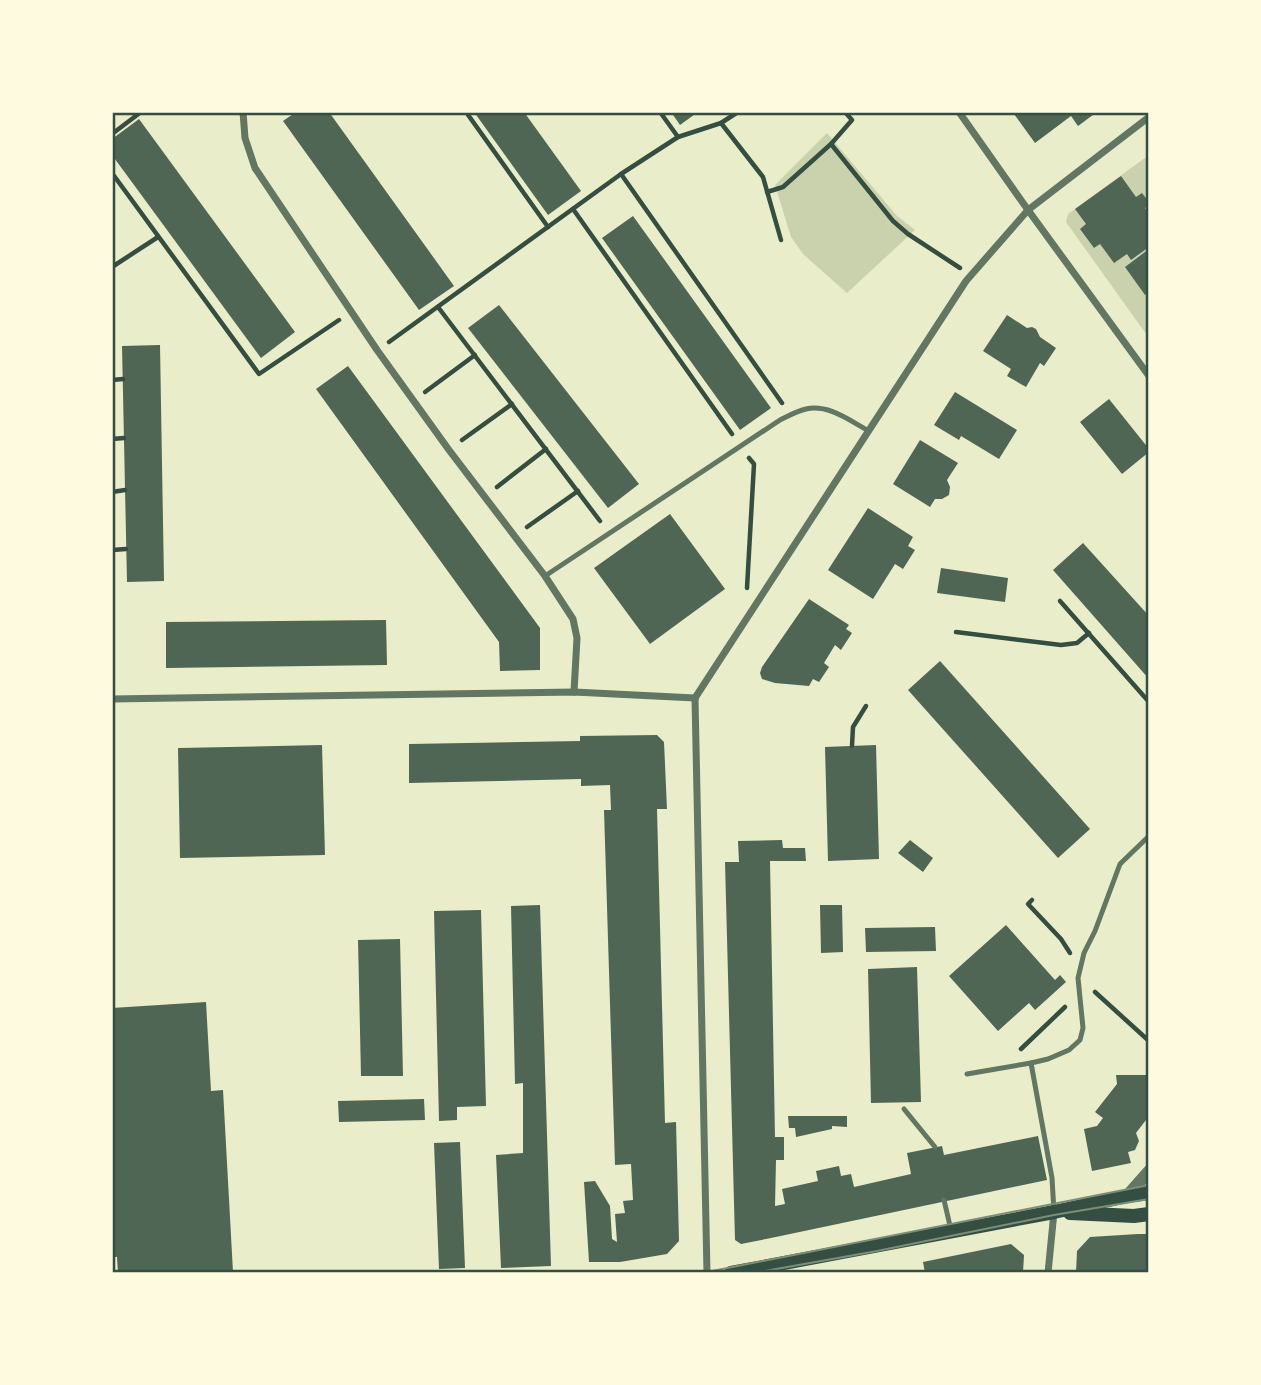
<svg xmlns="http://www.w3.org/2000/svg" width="1261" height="1385" font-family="Lato,sans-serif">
	<rect width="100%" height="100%" fill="#e9edc9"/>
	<g fill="#cad2ad">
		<path d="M827,133L897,216L915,230L847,293L803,254L791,237L775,185Z"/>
		<path d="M1149,155V338L1066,222L1068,214Z"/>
	</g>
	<g fill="#4f6655">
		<path d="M296,112H329L454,286L419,310L283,121Z"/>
		<path d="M474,112H524L581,191L548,215Z"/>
		<path d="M671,112H698L680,125Z"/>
		<path d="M1017,112H1097L1078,126L1071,116L1035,143L1014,114Z"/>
		<path d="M139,119L295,332L261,358L112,155V139Z"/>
		<path d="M1121,176L1136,197L1142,193L1149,202V205L1145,208L1149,214V236L1146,239L1149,243V247L1131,260L1127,254L1114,263L1100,244L1094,248L1080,229L1086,224L1075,209Z"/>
		<path d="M633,216L771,408L740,430L602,238Z"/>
		<path d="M1149,249V292L1145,295L1125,267Z"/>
		<path d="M499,305L639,484L608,508L468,328Z"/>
		<path d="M1007,315L1027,328L1032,327L1036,329L1040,337L1056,348L1044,366L1040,363L1026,387L1007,376L1011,369L983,351Z"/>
		<path d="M160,345L164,581L127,582L122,346Z"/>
		<path d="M348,366L540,628V670L500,671L499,642L316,389Z"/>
		<path d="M955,392L1017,430L999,459L961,436L959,440L934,425Z"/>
		<path d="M1109,399L1149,449V452L1122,474L1080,422Z"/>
		<path d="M920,440L958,463L947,480L950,487L949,495L942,499H935L930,507L893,484Z"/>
		<path d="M868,508L913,537L908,546L915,550L903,569L895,564L873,599L828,570Z"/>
		<path d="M670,514L725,589L650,644L594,568Z"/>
		<path d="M1083,543L1149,616V679L1053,570Z"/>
		<path d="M941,568L1008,578L1005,602L937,593Z"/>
		<path d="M809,599L849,625L846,629L852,633L841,650L835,645L824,663L829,667L819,682L813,679L809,686L775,683L762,679L760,673L762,667Z"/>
		<path d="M386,620L387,665L166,668V622Z"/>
		<path d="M940,661L1090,829L1058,858L908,690Z"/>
		<path d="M657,735L664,742L667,809H657L665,1123L676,1122L679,1241L667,1254L620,1262H589L584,1182L595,1181L610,1206L612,1239L617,1242L615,1214L625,1213L623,1201L633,1200L631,1164L615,1165L604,810H611L610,785L581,786V779L409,783V744L580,741V736Z"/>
		<path d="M322,745L325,855L180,858L178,748Z"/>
		<path d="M876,745L879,859L828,861L825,747Z"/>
		<path d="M782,840L783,848H805L806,861H770L775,1137H784V1160H776L775,1206L785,1204L782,1189L818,1181L816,1171L839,1166L841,1176L851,1174L854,1187L911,1174L907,1153L942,1146L944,1155L1038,1136L1047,1180L771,1238L741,1244L735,1240L725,862H739L738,841Z"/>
		<path d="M910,840L933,858L923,872L898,853Z"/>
		<path d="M540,905L551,1266L501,1268L496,1155L523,1153V1083L515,1084L511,906Z"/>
		<path d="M820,905H842L843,952L821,953Z"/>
		<path d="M481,910L486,1106L457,1107V1120L439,1121L434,911Z"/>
		<path d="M1006,925L1055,980L1060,975L1066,982L1035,1010L1029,1003L998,1031L949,976Z"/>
		<path d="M935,927L936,951L866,952L865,928Z"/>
		<path d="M400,939L403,1076H361L358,940Z"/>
		<path d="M917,967L921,1102L871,1103L868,969Z"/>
		<path d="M206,1002L211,1091L223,1090L233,1272L118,1273L117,1257H114L112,1216V1008Z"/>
		<path d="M1116,1075H1146V1087L1149,1089V1116L1136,1133L1139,1141L1135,1150L1128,1152L1131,1163L1092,1171L1084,1129L1097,1126L1103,1118L1095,1112L1117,1084Z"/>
		<path d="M424,1099L425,1120L339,1122L338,1101Z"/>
		<path d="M788,1116H847V1127L832,1126V1129L796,1137L795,1128H789Z"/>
		<path d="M460,1142L465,1268L439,1269L434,1143Z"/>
		<path d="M1138,1234H1149V1273H1076L1077,1251L1090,1237Z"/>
		<path d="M1011,1244L1024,1255L1023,1273H925L923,1262Z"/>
	</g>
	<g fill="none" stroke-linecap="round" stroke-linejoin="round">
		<g stroke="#344e41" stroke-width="4.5">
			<path d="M466,112L548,227"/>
			<path d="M660,112L678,137"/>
			<path d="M845,112L852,120L831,144L893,221L908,234L960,268"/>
			<path d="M721,123L763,177L781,240"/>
			<path d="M112,134L141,112"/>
			<path d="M112,173L259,374L339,320"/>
			<path d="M621,174L782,403"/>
			<path d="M767,192L783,187L831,144"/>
			<path d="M573,209L732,434"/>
			<path d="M112,267L158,237"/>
			<path d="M438,307L600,521"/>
			<path d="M389,342L621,174L678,137L721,123L738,112"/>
			<path d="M112,380L123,379"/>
			<path d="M425,392L475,355"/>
			<path d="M112,439L124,438"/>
			<path d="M462,440L512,404"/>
			<path d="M497,487L546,449"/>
			<path d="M112,492L125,490"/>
			<path d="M527,527L578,491"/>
			<path d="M112,550L126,549"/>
			<path d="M747,588L754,464L749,458"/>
			<path d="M1060,601L1149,702"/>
			<path d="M956,632L1061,645L1077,643L1089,633"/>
			<path d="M852,746L853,727L866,706"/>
			<path d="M1032,900L1028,904L1061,939L1070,953"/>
			<path d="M1095,992L1149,1041"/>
			<path d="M1021,1049L1065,1007"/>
		</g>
		<g stroke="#617663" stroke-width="5">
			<path d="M545,576L780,420C788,416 797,411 806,409C829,404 850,421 869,431"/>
			<path d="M967,1074L1031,1063"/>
			<path d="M904,1109L935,1147"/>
			<path d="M944,1200L951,1230"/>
			<path d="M1054,1212L1052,1178L1031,1063L1048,1059L1069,1050L1080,1040L1083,1028L1078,978L1084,953L1095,931L1120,864L1149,836"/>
		</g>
		<g stroke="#617663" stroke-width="7">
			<path d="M243,112L245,138L255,168L377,350L449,450L545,576L573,619L577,638L574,692"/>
			<path d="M959,112L1028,210L1149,376"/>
			<path d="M695,698L966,281L1028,210L1149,117"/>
			<path d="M695,698L707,1273"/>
			<path d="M112,699L574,692L695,698"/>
			<path d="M1048,1273L1054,1212"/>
		</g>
		<path stroke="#617663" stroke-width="12" d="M1127,1196L1149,1171"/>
		<g stroke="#344e41" stroke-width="14">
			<path d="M1070,1213L1134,1216L1149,1214"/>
			<path d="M731,1273L1054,1212L1127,1196L1149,1193"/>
		</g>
		<g stroke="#7c8e77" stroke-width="2">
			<path d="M702,1273L1149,1185"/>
			<path d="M754,1273L877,1251L1054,1215L1149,1199"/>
		</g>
	</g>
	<rect width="1261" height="1385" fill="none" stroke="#fefae0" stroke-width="228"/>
	<rect x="114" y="114" width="1033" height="1157" fill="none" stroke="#344e41" stroke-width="2.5"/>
</svg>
